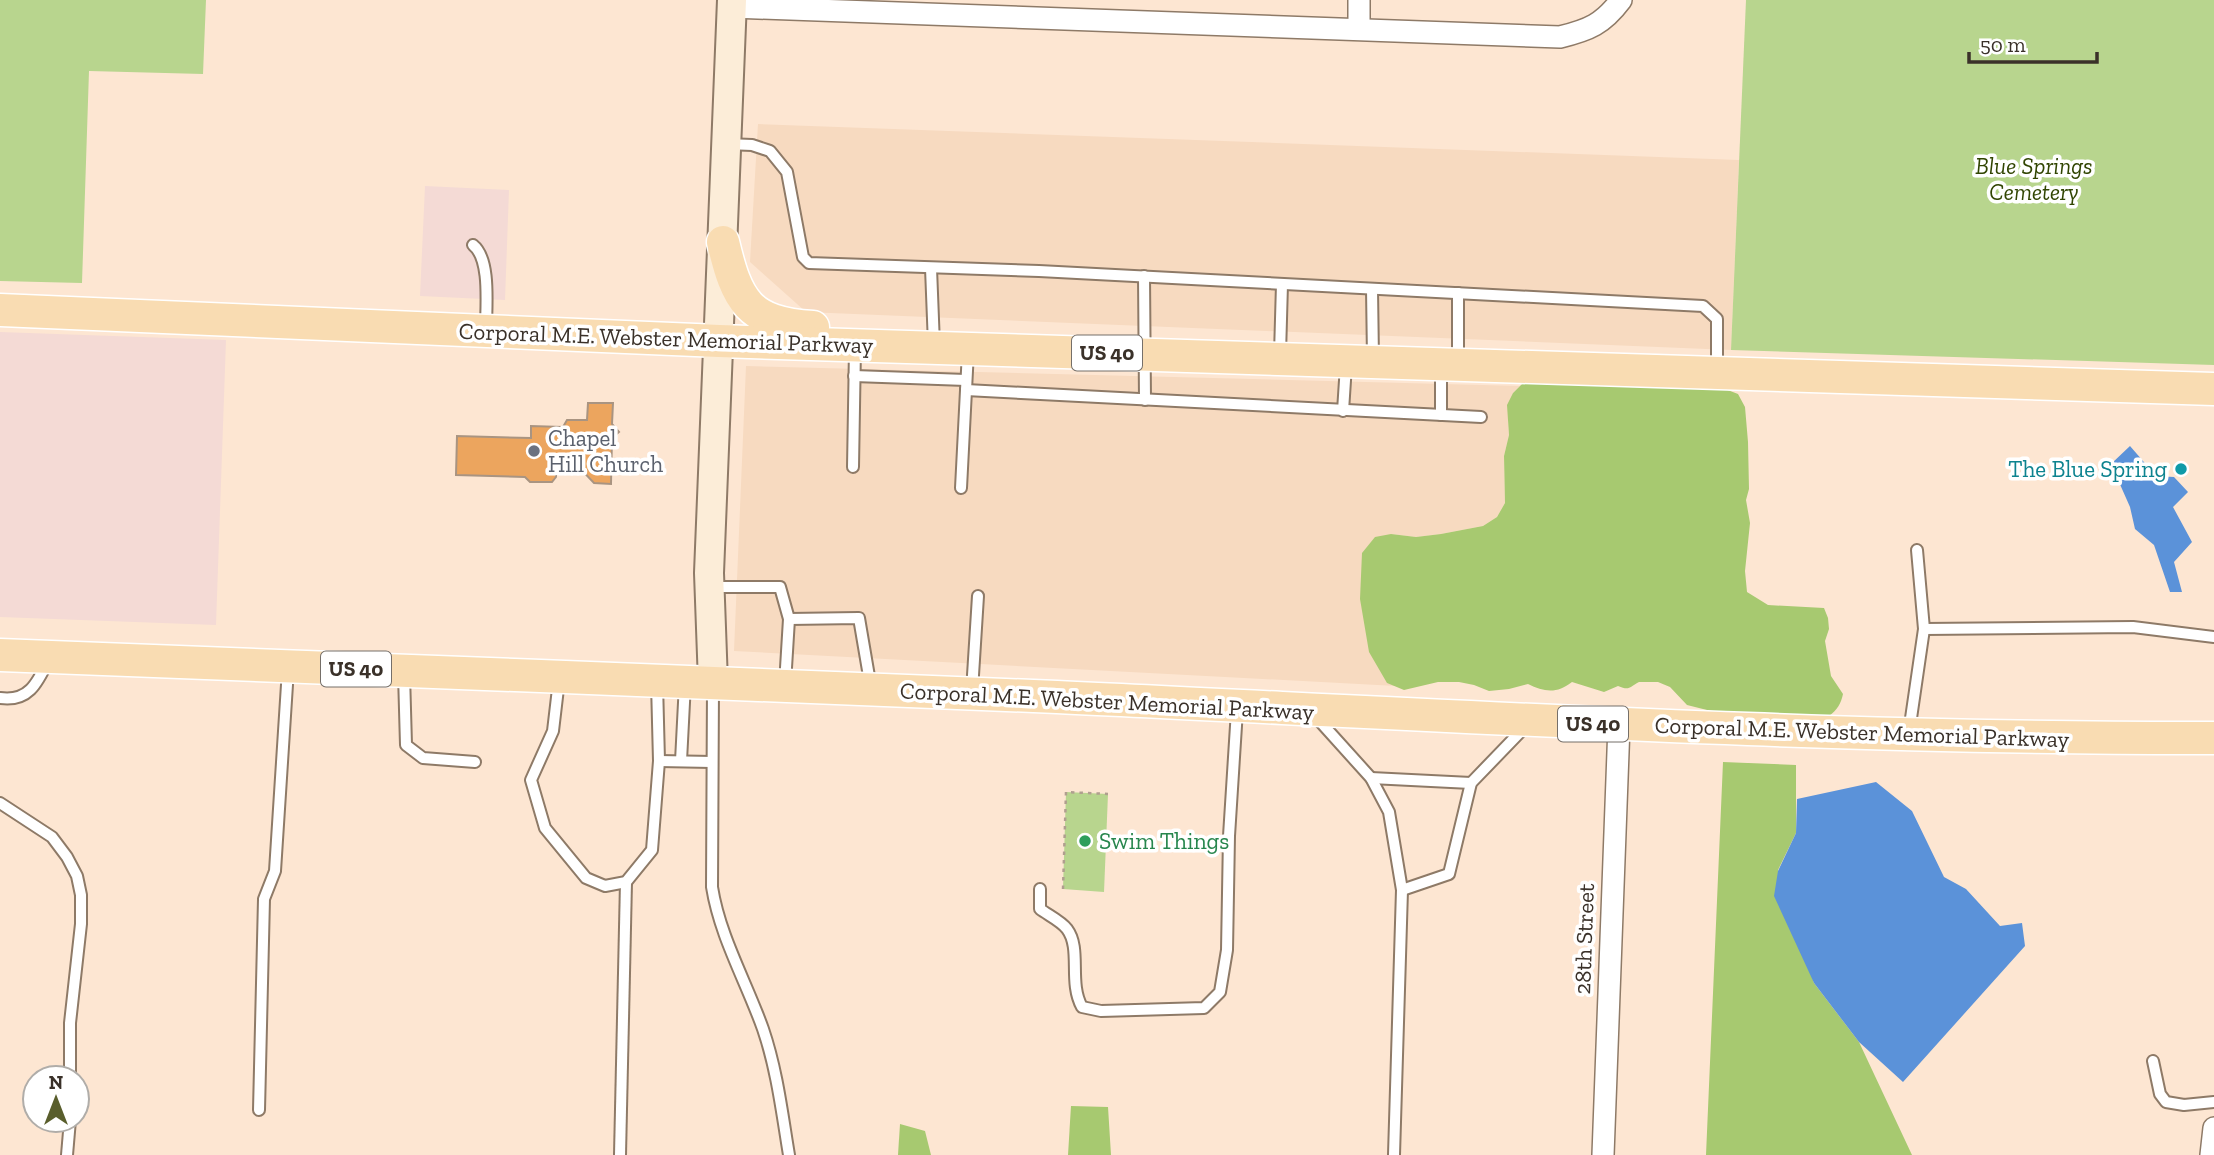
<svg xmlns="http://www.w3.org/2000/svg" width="2214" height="1155" font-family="'Zilla Slab',serif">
	<rect width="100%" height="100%" fill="#fde6d2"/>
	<g fill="#f7dac0">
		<path d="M758,124L1739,160L1731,350L806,312L750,262Z"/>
		<path d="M746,366L1520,386L1513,393L1508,421L1509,435L1504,456L1505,503L1497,517L1483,526L1441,534L1416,537L1391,534L1387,683L1396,686L734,651Z"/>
	</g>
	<g fill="#f4dad5">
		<path d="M425,186L509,190L505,300L420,296Z"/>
		<path d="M0,332L226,340L216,625L0,617Z"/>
	</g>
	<g fill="#b8d58e">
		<path d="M0,0H206L203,74L89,71L82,283L0,281Z"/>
		<path d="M1746,0H2214V365L1731,350Z"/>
		<path d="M1066,792L1108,794L1104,892L1063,889Z"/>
	</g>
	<g fill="#a7c970">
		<path d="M1526,380L1725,389L1738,394L1745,407L1748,442L1749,489L1746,500L1750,523L1745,571L1747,592L1768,605L1824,608L1828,618L1829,629L1825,641L1831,676L1843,694C1841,704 1837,710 1829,716L1715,712L1687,705L1670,687L1658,682H1639C1629,687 1630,691 1618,686L1604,692L1572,682C1557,694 1544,692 1528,684L1509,689L1489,691L1474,685L1459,682H1438L1404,690L1387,683L1369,652L1360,599L1362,553L1375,537L1391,534L1416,537L1441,534L1483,526L1497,517L1505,503L1504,456L1509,435L1507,405L1513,393Z"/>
		<path d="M1723,762L1796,765V833L1778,870L1814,983L1859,1042L1912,1155H1706Z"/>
		<path d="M1071,1106L1108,1107L1111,1155H1068Z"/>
		<path d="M900,1124L925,1131L931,1155H898Z"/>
	</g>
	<g fill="#5b92d9">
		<path d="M2130,446L2156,476L2174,477L2188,492L2173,507L2192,542L2174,562L2182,592H2170L2154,545L2135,529L2130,507L2111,464Z"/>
		<path d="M1876,782L1912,811L1944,877L1966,889L2000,926L2022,923L2025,946L1903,1082L1859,1042L1814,983L1774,896L1778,871L1796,833L1797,799Z"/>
	</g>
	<path fill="#eca55e" stroke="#a99481" stroke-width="2" d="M588,403H613L612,424L619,432L612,438L611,484L594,483L576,464H556V477L552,482H530L525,477L456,475L457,436L531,438V426L563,427L567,420H587Z"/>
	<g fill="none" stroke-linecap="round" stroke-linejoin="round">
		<g stroke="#8e7a67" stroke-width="14">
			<g id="lane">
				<path d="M727,144L752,145L770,151L787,172L803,257L809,263L1039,271L1703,306L1717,319V370"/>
				<path d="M473,245C491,259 486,306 486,329"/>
				<path d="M931,268L934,345"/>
				<path d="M1144,276L1145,400"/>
				<path d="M1372,289L1373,359"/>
				<path d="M1280,354L1282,284"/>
				<path d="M1458,361V293"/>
				<path d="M854,376L966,380"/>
				<path d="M966,390L1481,417"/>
				<path d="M1343,411L1346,365"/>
				<path d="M1441,415V366"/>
				<path d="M853,467L855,348"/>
				<path d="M961,488L968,351"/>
				<path d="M712,587H780L789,619L785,684"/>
				<path d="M789,619L859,618L871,688"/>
				<path d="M1924,629L2133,627L2214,637"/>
				<path d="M404,674L406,745L423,758L475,762"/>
				<path d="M559,680L553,731L531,780L545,828L586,878L605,886L626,882L652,850L659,761L657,683"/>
				<path d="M713,686L712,887C720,937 746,981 763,1029C777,1070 782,1113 789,1155"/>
				<path d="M972,691L978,596"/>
				<path d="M0,698C28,702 37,684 48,661"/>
				<path d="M1316,717L1371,778L1389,812L1402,890L1394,1155"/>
				<path d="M1909,732L1924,629L1917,550"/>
				<path d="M659,761L712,762"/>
				<path d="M681,761L685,683"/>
				<path d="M1371,778L1471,783"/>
				<path d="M0,803L52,837L67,857L77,876L81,895V924L70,1023V1078"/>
				<path d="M1040,889V909C1048,915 1061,921 1067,929C1082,949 1068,982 1082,1007L1101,1011L1204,1008L1220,992L1227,950L1229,836L1237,710"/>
				<path d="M1402,890L1449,874L1471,783L1525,727"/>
				<path d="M2153,1061L2160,1094L2166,1102L2184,1105L2214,1102"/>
				<path d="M259,1110L264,899L275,871L288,669"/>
				<path d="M67,1155L70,1120"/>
				<path d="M620,1155L626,882"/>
			</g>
		</g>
		<g stroke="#8e7a67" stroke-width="24">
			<g id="street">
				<path d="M732,7L1560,37C1589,30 1603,24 1621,0"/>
				<path d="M1359,29V0"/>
				<path d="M1603,1155L1619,725"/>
				<path d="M2211,1155L2214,1128"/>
			</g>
		</g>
		<g stroke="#8e7a67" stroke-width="32">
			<path id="secondary" d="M713,683L709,573L732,0"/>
		</g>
		<g stroke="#fff" stroke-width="35">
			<g id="primary">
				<path d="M723,242C737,301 748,323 813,327"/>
				<path d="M0,310L719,341L2214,389"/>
				<path d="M0,655C352,670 705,681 1057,697C1443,715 1828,739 2214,738"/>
			</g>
		</g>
		<path stroke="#b09f8f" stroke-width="2.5" stroke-dasharray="3.5 5" stroke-linecap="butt" d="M1063,889L1066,792L1108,794"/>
		<use href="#lane" stroke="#fff" stroke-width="10"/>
		<use href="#street" stroke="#fff" stroke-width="21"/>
		<use href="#secondary" stroke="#fcedd8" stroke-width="28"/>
		<use href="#primary" stroke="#f9dcb2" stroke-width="32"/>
	</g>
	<circle fill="#6b7280" stroke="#fff" stroke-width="2.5" cx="534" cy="451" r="7"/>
	<circle fill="#0f9aa8" stroke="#fff" stroke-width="2.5" cx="2181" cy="469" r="7"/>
	<circle fill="#2e9e5b" stroke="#fff" stroke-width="2.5" cx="1085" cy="841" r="7"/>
	<g text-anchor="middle" stroke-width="7" stroke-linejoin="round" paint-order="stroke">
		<g fill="#fff" stroke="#756f69" stroke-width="2">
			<rect x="1072" y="335.5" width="70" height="35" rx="5"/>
			<rect x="321" y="651.5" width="70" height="35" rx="5"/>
			<rect x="1558" y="706.5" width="70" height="35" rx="5"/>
		</g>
		<g font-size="21" font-weight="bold" fill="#3a3129">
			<text x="1107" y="360">US 40</text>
			<text x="356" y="676">US 40</text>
			<text x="1593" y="731">US 40</text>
		</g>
		<g font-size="23" font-style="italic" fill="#314502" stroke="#fff">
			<text x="2034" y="174">Blue Springs<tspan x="2034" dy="26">Cemetery</tspan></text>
		</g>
		<g font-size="23" fill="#3a3129" stroke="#fff">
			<text transform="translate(666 338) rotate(2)" y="8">Corporal M.E. Webster Memorial Parkway</text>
			<text transform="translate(1107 701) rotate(3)" y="8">Corporal M.E. Webster Memorial Parkway</text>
			<text transform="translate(1862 732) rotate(2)" y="8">Corporal M.E. Webster Memorial Parkway</text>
			<text transform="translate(1584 939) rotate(-88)" y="8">28th Street</text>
		</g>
		<g font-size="23" fill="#5b616d" stroke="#fff" text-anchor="start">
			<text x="548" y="446">Chapel<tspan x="548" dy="26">Hill Church</tspan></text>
		</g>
		<g font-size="23" fill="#0d838f" stroke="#fff" text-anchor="end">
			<text x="2167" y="477">The Blue Spring</text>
		</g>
		<g font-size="23" fill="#27864d" stroke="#fff" text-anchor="start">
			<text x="1099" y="849">Swim Things</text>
		</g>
	</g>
	<g transform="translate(56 1099)"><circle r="33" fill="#ffffff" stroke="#b0ada9" stroke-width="2"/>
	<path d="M0-5L12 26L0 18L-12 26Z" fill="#595e2c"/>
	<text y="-10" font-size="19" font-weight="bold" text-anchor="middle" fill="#3a3129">N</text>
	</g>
	<path d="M1969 52v10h128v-10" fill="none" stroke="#3a3129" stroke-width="3.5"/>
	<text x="1980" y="52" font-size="21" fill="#3a3129" stroke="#ffffff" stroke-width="5" paint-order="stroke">50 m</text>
</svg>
